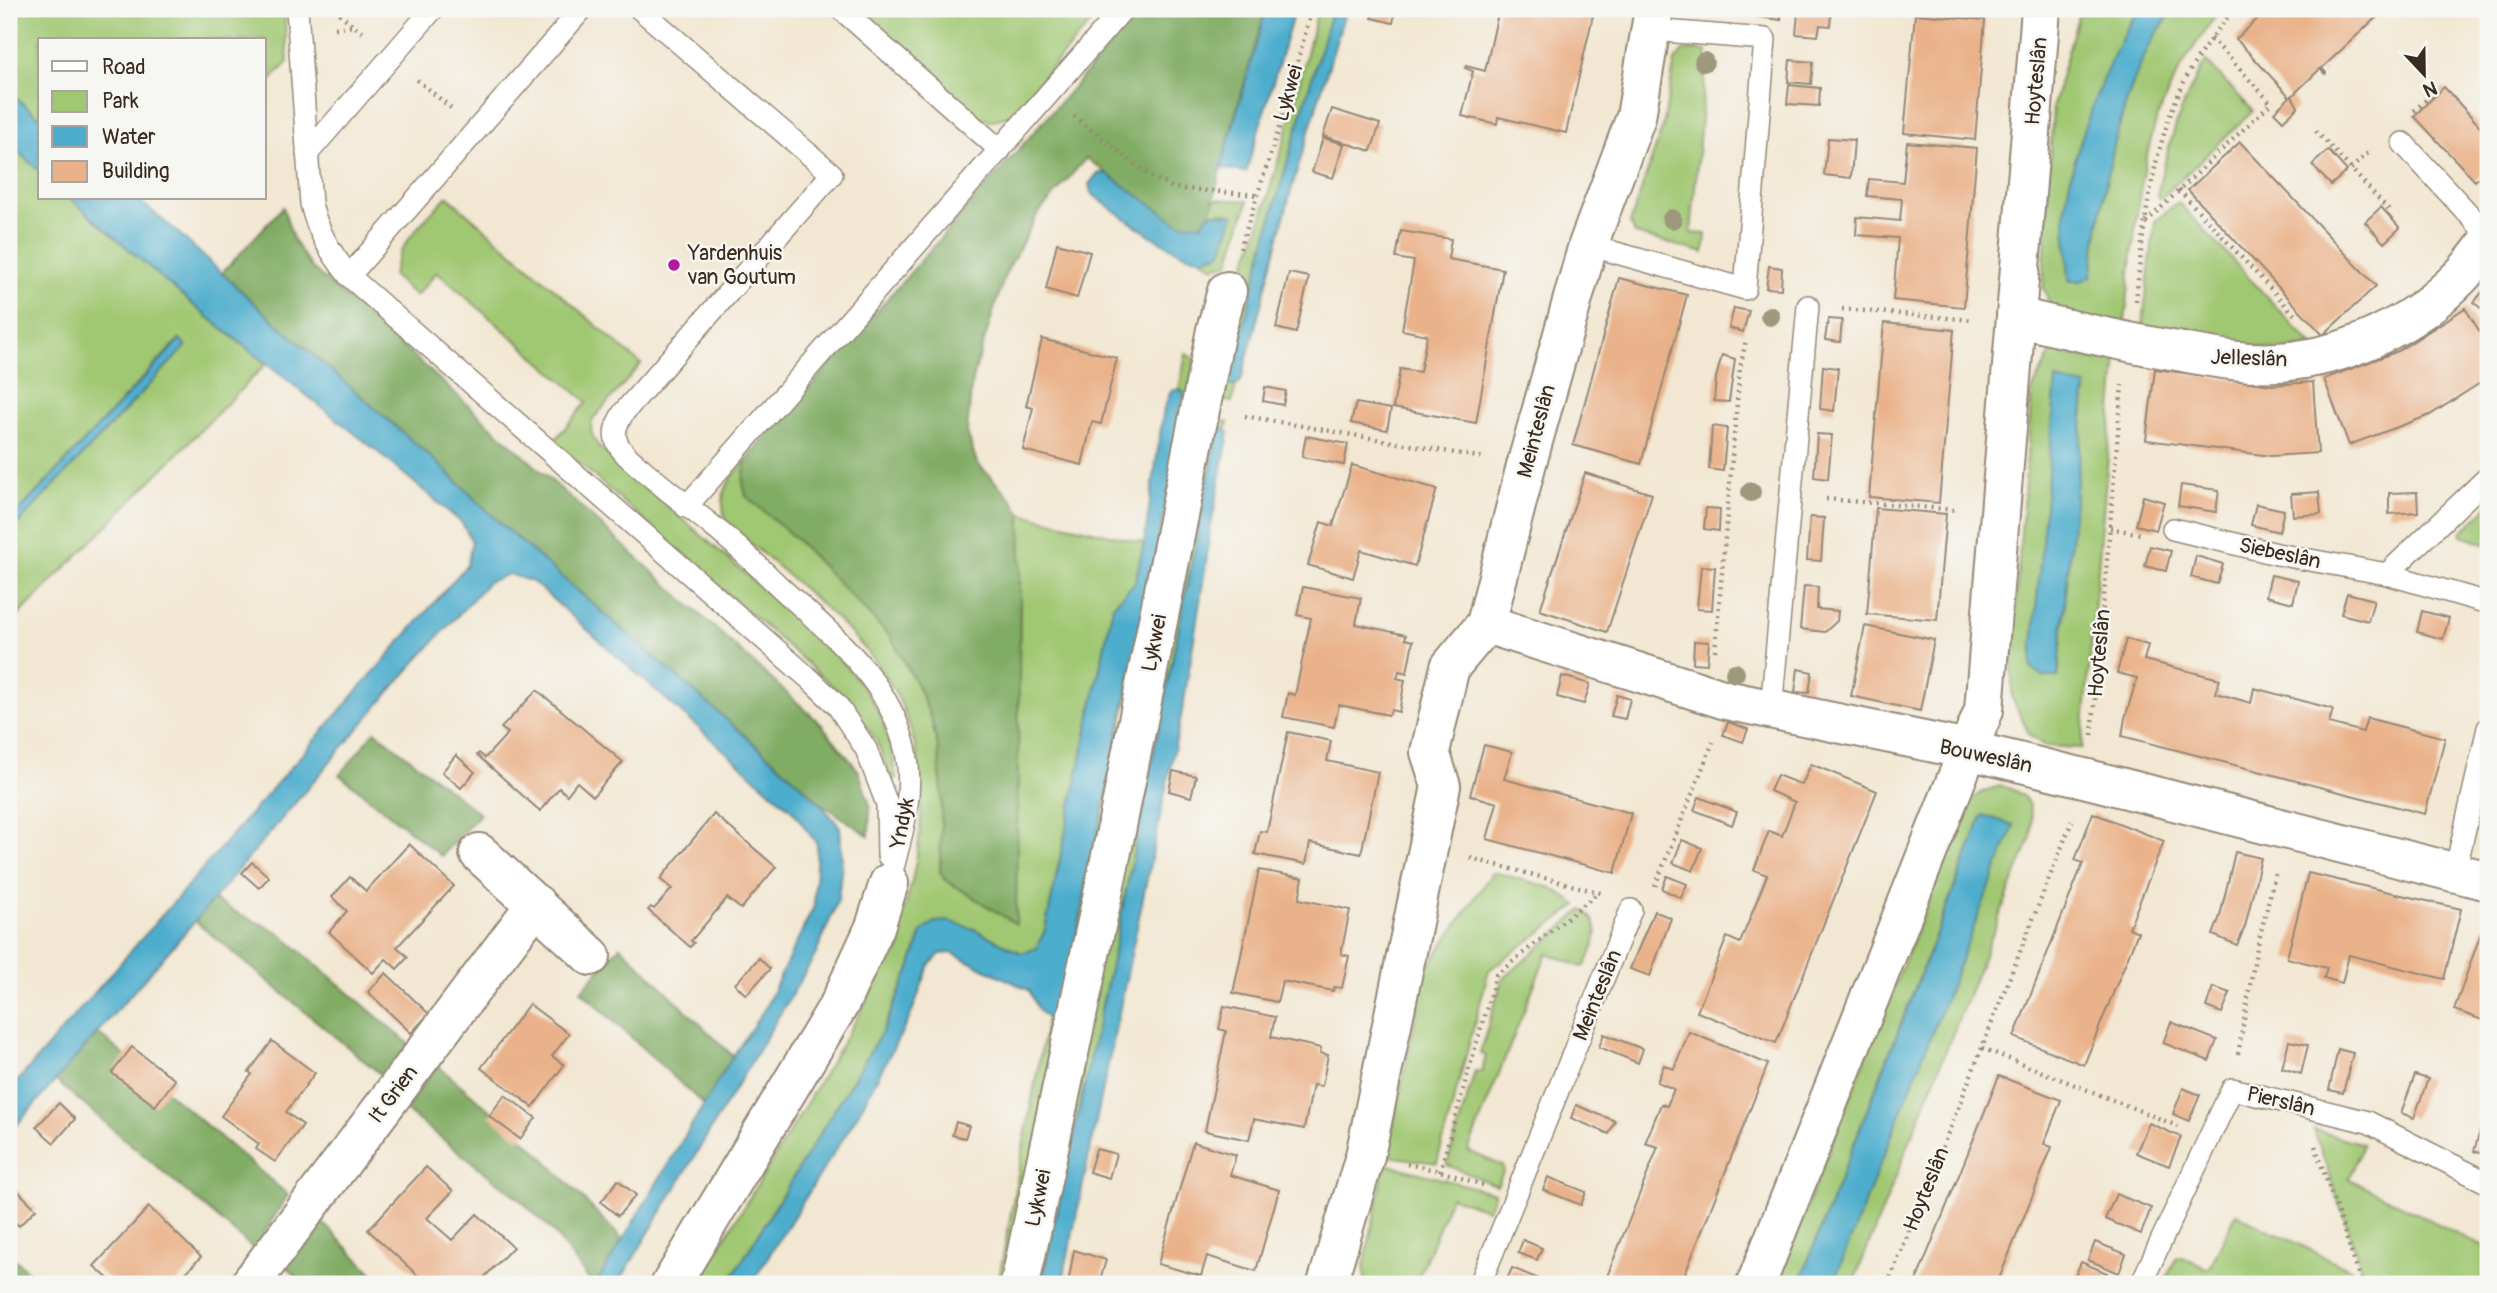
<svg xmlns="http://www.w3.org/2000/svg" width="2497" height="1293" font-family="Pangolin,sans-serif">
	<rect width="100%" height="100%" fill="#f6f6f2"/>
	<filter id="ink" filterUnits="userSpaceOnUse"><feTurbulence type="fractalNoise" baseFrequency=".0143" numOctaves="2"/><feDisplacementMap in="SourceGraphic" scale="14" xChannelSelector="R" yChannelSelector="G"/><feConvolveMatrix kernelMatrix="1 2 1 2 8 2 1 2 1" color-interpolation-filters="sRGB"/></filter>
	<filter id="wash" filterUnits="userSpaceOnUse"><feTurbulence type="fractalNoise" baseFrequency=".00686" numOctaves="4" result="noise"/><feDisplacementMap in="SourceGraphic" scale="28" xChannelSelector="R" yChannelSelector="G"/><feGaussianBlur stdDeviation="1.57" result="paint"/><feColorMatrix in="noise" values="0 0 0 0 0 0 0 0 0 0 0 0 0 0 0 0 0 1.4 0 .05"/><feComposite in="paint" operator="in"/></filter>
	<g filter="url(#wash)">
		<rect width="100%" height="100%" fill="#f2e7d2"/>
		<g fill="#a0c772" stroke="#6e7848" stroke-width="2" fill-rule="evenodd">
			<path d="M9,9H284L288,62L264,87V40H40V118L9,92Z"/>
			<path d="M859,9H1103L1009,116L990,121L979,117Z"/>
			<path d="M1318,9H1332L1276,201L1228,383L1231,386H1236L1232,402L1211,398L1240,279L1257,233L1290,120Z"/>
			<path d="M2080,9H2140L2130,22L2107,75L2075,158L2069,280L2080,281L2091,277C2102,199 2115,109 2153,39C2159,29 2167,19 2174,9H2221C2194,44 2169,83 2155,125C2137,183 2132,261 2125,321L2093,322L2050,305L2043,286L2053,106Z"/>
			<path d="M1688,50L1707,51L1691,233L1706,234L1704,253L1635,234L1630,223L1663,126L1675,61L1683,51Z"/>
			<path d="M2206,61L2253,111L2160,199L2157,196C2167,148 2180,103 2206,61Z"/>
			<path d="M9,144L40,171V198H70L193,305L266,364L9,625V533L186,346L179,339L9,522Z"/>
			<path d="M447,196L641,364L593,419C589,430 592,436 598,446C651,491 703,537 755,582C796,617 842,653 871,699C887,723 893,751 896,779L892,780L876,740L844,696L554,441L587,402L437,272L416,296L393,276C397,243 426,220 447,196Z"/>
			<path d="M1214,199L1248,201L1229,263L1214,267L1201,259L1221,253L1234,215L1223,212L1210,213Z"/>
			<path d="M2178,202L2313,346L2277,350L2142,330L2155,221Z"/>
			<path d="M2051,352L2093,359L2117,355L2082,748L2046,746L2030,736L2012,698V651L2032,391ZM2056,380L2086,387L2058,677Z"/>
			<path d="M1186,354L1195,359L1010,1284H998L1047,1018L1060,1015L1183,392L1179,389Z"/>
			<path d="M1207,418L1228,422L1226,429L1218,431L1115,946L1041,1284H1029Z"/>
			<path d="M746,460L743,483L746,496L795,538L891,637L918,687L931,718L938,747L942,794L940,871L944,879L1015,923L1021,514L1144,543L1135,582L1113,606L1045,930L1037,948L1021,953L974,929L922,932L910,969L882,1032L728,1284H696C735,1221 775,1158 812,1094C837,1051 865,1009 884,964C921,879 940,776 895,692C860,627 782,573 727,523C716,493 727,483 746,460Z"/>
			<path d="M2488,506V545L2462,536L2461,533Z"/>
			<path d="M2001,786C2030,793 2034,808 2031,837L1853,1284H1833L2013,825L1982,816L1799,1284H1776L1964,811C1976,793 1980,791 2001,786Z"/>
			<path d="M1492,873H1498L1552,888L1577,905L1489,970L1437,1163L1387,1156L1425,971Z"/>
			<path d="M1583,909C1606,928 1595,942 1586,965L1582,967L1547,953L1468,1151L1503,1166L1504,1170L1497,1186L1447,1165L1475,1071L1482,1072L1486,1056L1480,1053L1502,980Z"/>
			<path d="M2314,1130L2363,1144L2349,1179L2488,1249V1284H2367Z"/>
			<path d="M1385,1164L1495,1193L1489,1208L1486,1209L1451,1197L1417,1281L1421,1284H1365L1364,1266Z"/>
			<path d="M2236,1214L2352,1270L2357,1284H2164L2176,1257L2179,1256L2209,1269Z"/>
		</g>
		<g fill="#80ac64" stroke="#5e6b41" stroke-width="2">
			<path d="M1142,9H1266L1232,126L1210,213L1202,224H1179L1138,197L1086,158L1037,215L1005,275L972,380L967,432L977,463L1011,498L1021,514L1016,924L944,879L940,871L942,794L938,747L931,718L918,687L891,637L795,538L746,496L743,483L746,460Z"/>
			<path d="M283,207L293,239L311,267L398,342L821,724L858,770L870,805L869,836L819,802L788,773L504,527L441,466L266,314L222,273Z"/>
			<path d="M375,731L480,814L441,856L340,775Z"/>
			<path d="M212,899L241,915L277,931L409,1044L384,1077L195,921Z"/>
			<path d="M620,946L733,1056L704,1105L581,991Z"/>
			<path d="M98,1033L288,1195L254,1249L55,1080Z"/>
			<path d="M437,1065L535,1149L624,1241L596,1284H592L552,1230L518,1198L405,1110Z"/>
			<path d="M321,1221L383,1284H303L287,1267Z"/>
			<path d="M9,1254L42,1284H9Z"/>
		</g>
		<g fill="#4eadcd" stroke="#446c76" stroke-width="2">
			<path d="M1266,9H1295L1246,172L1221,168Z"/>
			<path d="M1332,9H1346L1291,191L1241,381L1238,385L1231,386L1228,383L1276,201Z"/>
			<path d="M2140,9H2174C2167,19 2159,29 2153,39C2115,109 2102,199 2091,277L2080,281H2069C2068,259 2065,237 2065,216C2067,164 2109,51 2140,9Z"/>
			<path d="M9,92L40,118V171L9,144Z"/>
			<path d="M1098,173L1107,174L1178,223L1202,224L1210,213L1234,215L1221,253C1215,255 1206,259 1200,258C1176,257 1111,209 1091,193L1089,184Z"/>
			<path d="M70,198H136L174,229L266,314L441,466L504,527L788,773L819,802L840,827L842,862L838,900L816,954L618,1284H596L733,1056L765,1008L814,906L817,844L793,811L533,582L509,574L488,582L402,677L195,921L9,1134V1091L467,565L472,542L462,523L378,452L193,305Z"/>
			<path d="M180,339L186,346L9,533V522Z"/>
			<path d="M2056,380L2086,386L2058,677H2045L2031,668Z"/>
			<path d="M1179,389L1183,391L1187,402L1060,1015L1047,1018L1039,1011L1029,990L952,953L940,954L929,966L910,1017L854,1121L751,1284H728L882,1032L910,969L922,932L935,922L948,921L974,929L1021,953L1037,948L1045,930L1113,606L1135,582L1144,543L1164,408L1171,391Z"/>
			<path d="M1221,429H1226L1229,433L1209,536L1206,564L1183,707L1062,1284H1041L1115,946L1218,431Z"/>
			<path d="M1983,815L2014,825L1833,1284H1799Z"/>
		</g>
		<g id="blocks">
			<g fill="#eab28a">
				<path d="M1375,9H1396L1393,23L1372,18Z"/>
				<path d="M1499,9L1594,11L1566,133L1498,117L1497,124L1462,116L1473,71L1465,68L1466,66L1485,71Z"/>
				<path d="M1753,9H1781V20L1753,16Z"/>
				<path d="M2264,9H2386L2383,11L2386,15L2384,16L2381,13L2322,68L2326,73L2325,74L2320,69L2292,96L2298,107L2283,121L2274,112L2290,97L2236,39L2266,11Z"/>
				<path d="M1798,13L1831,15L1830,26L1820,25L1818,36L1796,34Z"/>
				<path d="M1915,14L1985,20L1975,140L1904,133Z"/>
				<path d="M1790,60L1813,62L1811,84L1788,82Z"/>
				<path d="M1789,85L1820,88L1819,106L1787,104Z"/>
				<path d="M2444,87L2488,135V168L2475,181L2414,116Z"/>
				<path d="M1332,109L1380,124L1371,151L1323,136Z"/>
				<path d="M1323,138L1344,144L1333,178L1312,172Z"/>
				<path d="M1828,138L1854,140L1851,178L1824,175Z"/>
				<path d="M1907,142L1977,148L1964,307L1893,300L1898,238L1856,235L1857,217L1900,221L1902,199L1867,196L1869,179L1903,182Z"/>
				<path d="M2240,142L2376,286L2323,335L2188,190Z"/>
				<path d="M2328,150L2347,171L2331,185L2312,165Z"/>
				<path d="M2381,207L2400,228L2384,243L2365,222Z"/>
				<path d="M1401,231L1451,239L1448,259L1503,269L1476,423L1393,408L1400,369L1420,372L1427,335L1402,330L1414,261L1396,258Z"/>
				<path d="M1057,243L1090,252L1077,298L1046,289Z"/>
				<path d="M1769,266L1782,268L1781,289L1766,288Z"/>
				<path d="M1289,273L1309,277L1296,333L1276,328Z"/>
				<path d="M1619,278L1687,295L1641,464L1573,445Z"/>
				<path d="M2488,285V315L2474,302Z"/>
				<path d="M1734,308L1749,311L1743,332L1729,328Z"/>
				<path d="M2465,308L2488,345V378L2430,415L2349,445L2324,379L2398,351Z"/>
				<path d="M1828,319L1842,320L1840,342L1825,340Z"/>
				<path d="M1884,323L1954,330L1939,503L1869,497Z"/>
				<path d="M1042,339L1117,358L1101,424L1092,422L1082,465L1023,450L1033,408L1026,406Z"/>
				<path d="M1722,355L1735,359L1729,402L1714,401L1716,378Z"/>
				<path d="M1823,366L1838,368L1834,411L1820,409Z"/>
				<path d="M2155,369L2272,385L2313,382L2318,453L2271,456L2146,440Z"/>
				<path d="M1265,387L1286,391L1283,405L1263,401Z"/>
				<path d="M1356,403L1391,409L1387,430L1351,423Z"/>
				<path d="M1712,426L1727,428L1723,471L1709,469Z"/>
				<path d="M1817,434L1832,435L1828,479L1814,477Z"/>
				<path d="M1306,436L1348,444L1344,465L1302,457Z"/>
				<path d="M1352,465L1437,489L1415,566L1361,550L1353,578L1308,565L1321,522L1333,526Z"/>
				<path d="M1585,473L1652,494L1607,632L1540,610Z"/>
				<path d="M2181,485L2219,490L2216,512L2178,506Z"/>
				<path d="M2319,492L2321,514L2293,516L2291,494Z"/>
				<path d="M2417,492L2418,512L2389,514V493Z"/>
				<path d="M2143,496L2164,502L2156,530L2136,525Z"/>
				<path d="M2256,504L2284,510L2279,532L2251,525Z"/>
				<path d="M1706,508L1720,509L1719,531L1704,529Z"/>
				<path d="M1876,508L1946,514L1937,620L1867,614Z"/>
				<path d="M1810,517L1824,518L1821,561L1807,560Z"/>
				<path d="M2150,546L2171,551L2166,571L2145,566Z"/>
				<path d="M2196,556L2223,564L2217,584L2191,577Z"/>
				<path d="M1701,566L1715,567L1712,610L1697,609Z"/>
				<path d="M2271,575L2298,581L2293,603L2266,596Z"/>
				<path d="M1804,586L1818,587L1817,609L1838,611L1837,621L1825,632L1800,629Z"/>
				<path d="M1303,587L1361,598L1356,624L1406,635L1405,639L1413,641L1407,673L1399,671L1398,675L1397,678L1405,680L1399,712L1391,710L1389,715L1339,705L1334,727L1283,717L1288,693L1295,695L1311,618L1297,615Z"/>
				<path d="M2347,593L2374,600L2368,621L2341,614Z"/>
				<path d="M2422,611L2449,618L2443,639L2417,632Z"/>
				<path d="M1865,626L1934,640L1920,711L1851,696Z"/>
				<path d="M2126,639L2148,645L2144,660L2220,679L2216,693L2251,703L2254,688L2333,709L2329,723L2363,732L2367,718L2445,738L2425,814L2122,736L2125,718L2137,678L2117,673Z"/>
				<path d="M1694,641L1709,642L1707,664L1693,663Z"/>
				<path d="M1798,669L1812,672L1809,693L1795,692Z"/>
				<path d="M1562,676L1590,684L1584,704L1557,697Z"/>
				<path d="M537,690L623,762L593,796L577,782L567,795L559,788L540,811L477,755L479,753L485,758L508,733L501,728Z"/>
				<path d="M1617,695L1630,699L1625,719L1611,716Z"/>
				<path d="M1728,722L1748,729L1743,742L1723,735Z"/>
				<path d="M1288,732L1331,741L1327,761L1378,772L1361,854L1310,843L1306,864L1255,854L1260,831L1267,832Z"/>
				<path d="M1484,745L1512,752L1504,779L1631,813L1615,873L1487,839L1497,803L1470,795Z"/>
				<path d="M456,755L475,772L461,788L442,772Z"/>
				<path d="M1811,764L1877,791L1776,1043L1697,1012L1727,937L1740,943L1767,875L1754,870L1769,831L1782,836L1795,802L1770,791L1777,775L1802,785Z"/>
				<path d="M1173,771L1196,776L1191,797L1169,791Z"/>
				<path d="M1699,797L1737,812L1732,825L1694,810Z"/>
				<path d="M2093,813L2164,841L2129,928L2138,932L2084,1065L2014,1037L2083,863L2075,860Z"/>
				<path d="M714,814L776,867L741,909L727,898L691,941L694,943L690,947L648,910L651,907L654,909L672,889L660,879Z"/>
				<path d="M1682,840L1702,848L1693,871L1673,863Z"/>
				<path d="M409,844L454,886L397,947L408,957L397,969L386,959L373,973L329,932L347,911L332,897L350,877L366,891Z"/>
				<path d="M2235,852L2261,858L2245,927L2237,945L2213,935L2220,916Z"/>
				<path d="M252,862L269,877L259,888L242,873Z"/>
				<path d="M1259,870L1303,878L1299,899L1350,910L1341,954L1349,956L1342,988L1334,987L1333,991L1282,981L1277,1002L1233,993Z"/>
				<path d="M2308,873L2461,909L2444,979L2349,955L2342,983L2324,978L2327,968L2287,958Z"/>
				<path d="M1667,876L1687,884L1681,898L1662,889Z"/>
				<path d="M1654,911L1671,918L1650,976L1630,969Z"/>
				<path d="M2483,927L2488,929V1022L2454,1010Z"/>
				<path d="M759,958L770,969L746,995L735,984Z"/>
				<path d="M386,973L429,1014L411,1033L368,992Z"/>
				<path d="M2213,987L2230,993L2222,1013L2206,1007Z"/>
				<path d="M529,1004L569,1034L552,1056L564,1065L533,1107L481,1068Z"/>
				<path d="M1224,1006L1275,1017L1271,1037L1321,1048L1320,1053L1328,1055L1322,1086L1313,1085L1304,1129L1254,1119L1249,1140L1205,1131L1226,1031L1219,1029Z"/>
				<path d="M2171,1022L2217,1040L2209,1061L2163,1043Z"/>
				<path d="M1689,1032L1768,1064L1681,1284H1604L1658,1147L1645,1143L1661,1104L1667,1106L1674,1089L1657,1082L1664,1065L1674,1069Z"/>
				<path d="M1604,1034L1643,1049L1638,1063L1599,1047Z"/>
				<path d="M272,1041L315,1073L286,1112L303,1125L275,1162L256,1149L259,1144L221,1116L252,1074L249,1072Z"/>
				<path d="M2289,1041L2308,1045L2301,1074L2282,1068Z"/>
				<path d="M132,1047L175,1080L155,1106L112,1073Z"/>
				<path d="M2338,1049L2353,1053L2343,1093L2329,1090Z"/>
				<path d="M2415,1075L2428,1079L2414,1118L2401,1113Z"/>
				<path d="M1999,1076L2061,1100L2044,1144L2052,1147L1997,1284H1915Z"/>
				<path d="M2183,1088L2200,1095L2189,1121L2173,1114Z"/>
				<path d="M505,1095L536,1118L520,1139L489,1116Z"/>
				<path d="M59,1103L75,1119L54,1143L36,1127Z"/>
				<path d="M1576,1105L1615,1121L1609,1134L1571,1118Z"/>
				<path d="M956,1122L969,1126L965,1138L952,1135Z"/>
				<path d="M2149,1123L2181,1137L2169,1166L2136,1153Z"/>
				<path d="M2480,1131L2488,1134L2487,1155L2474,1151Z"/>
				<path d="M1193,1142L1236,1155L1230,1175L1279,1190L1256,1271L1207,1256L1201,1276L1158,1264Z"/>
				<path d="M1096,1149L1116,1154L1109,1178L1089,1172Z"/>
				<path d="M426,1167L453,1191L427,1218L452,1240L477,1214L513,1247L478,1284H427L368,1230Z"/>
				<path d="M1548,1177L1586,1192L1581,1205L1543,1190Z"/>
				<path d="M618,1180L636,1195L618,1216L601,1202Z"/>
				<path d="M9,1182L36,1209L19,1226L9,1216Z"/>
				<path d="M2116,1194L2151,1208L2141,1234L2105,1219Z"/>
				<path d="M149,1207L201,1257L175,1284H114L94,1266Z"/>
				<path d="M1523,1240L1542,1248L1537,1260L1518,1253Z"/>
				<path d="M2095,1242L2126,1254L2119,1273L2088,1260Z"/>
				<path d="M1074,1250L1106,1260L1099,1284H1068Z"/>
				<path d="M2081,1262L2107,1273L2103,1284H2088L2074,1279Z"/>
				<path d="M1512,1268L1544,1281L1543,1284H1505Z"/>
			</g>
		</g>
	</g>
	<g filter="url(#ink)">
		<use href="#blocks" fill-opacity="0" stroke="#968878" stroke-width="2"/>
		<g fill="none" stroke-linecap="round" stroke-linejoin="round">
			<g stroke="#968878" stroke-width="24">
				<g id="lane">
					<path d="M297,9L311,204C318,233 331,253 349,276L812,681L837,705L866,749L887,804L888,856"/>
					<path d="M640,9L832,174L624,412C617,423 611,434 619,446C624,455 634,462 642,469C666,490 691,508 716,529C740,548 761,569 783,590C834,636 891,682 906,752C915,797 900,840 889,883"/>
					<path d="M841,9L1000,150"/>
					<path d="M2403,143L2488,235"/>
					<path d="M307,154L433,9"/>
					<path d="M1588,245L1745,289L1765,39L1651,30"/>
					<path d="M349,276L582,9"/>
					<path d="M686,507L1123,9"/>
					<path d="M2173,529L2277,554L2387,574L2488,603"/>
					<path d="M2387,574L2488,477"/>
					<path d="M1771,710L1808,306"/>
					<path d="M2455,872L2488,728"/>
					<path d="M1480,1284L1631,910"/>
					<path d="M2141,1284L2232,1089L2368,1122L2488,1183"/>
				</g>
			</g>
			<g stroke="#968878" stroke-width="42">
				<g id="street">
					<path d="M2016,317C2071,330 2127,343 2183,352C2214,358 2246,364 2278,362C2346,358 2414,325 2461,276C2471,266 2479,254 2488,243"/>
					<path d="M1486,624L1726,700L1968,750L2088,779L2488,881"/>
					<path d="M479,853L591,956"/>
					<path d="M250,1284L536,904"/>
					<path d="M671,1284L840,1003L875,927L889,883"/>
					<path d="M1020,1284L1112,851L1216,330L1227,291"/>
					<path d="M1327,1284L1365,1156L1441,786L1430,752L1450,667L1486,624L1526,466L1588,245L1636,117L1654,9"/>
					<path d="M1756,1284L1984,710L2041,9"/>
				</g>
			</g>
			<g stroke="#968878" stroke-width="4.5" stroke-dasharray="2 5" stroke-linecap="butt">
				<path d="M334,9L365,35"/>
				<path d="M335,28L354,26"/>
				<path d="M417,80L451,108"/>
				<path d="M2414,111L2439,88"/>
				<path d="M1074,116L1150,176L1174,188L1259,195"/>
				<path d="M2316,131L2390,211"/>
				<path d="M2351,169L2369,152"/>
				<path d="M2179,190L2295,315"/>
				<path d="M2146,222L2271,103L2211,38"/>
				<path d="M1240,249L1280,125L1312,9"/>
				<path d="M2136,301C2143,226 2152,148 2185,80C2198,54 2217,31 2234,9"/>
				<path d="M1842,309L1973,320"/>
				<path d="M1245,416L1484,458"/>
				<path d="M1826,499L1956,510"/>
				<path d="M2110,528L2140,534"/>
				<path d="M1715,651L1740,368L1746,340"/>
				<path d="M2092,735L2122,385"/>
				<path d="M1470,858L1601,893"/>
				<path d="M1655,886L1713,742"/>
				<path d="M1982,1048L2178,1126"/>
				<path d="M2238,1054L2256,952L2276,871"/>
				<path d="M2315,1146L2362,1284"/>
				<path d="M1407,1164L1440,1171L1483,1185"/>
				<path d="M1440,1171L1496,975L1598,893"/>
				<path d="M1888,1284L2072,821"/>
			</g>
			<use href="#lane" stroke="#fff" stroke-width="21"/>
			<use href="#street" stroke="#fff" stroke-width="38"/>
		</g>
		<g fill="#9e997d">
			<circle cx="1704" cy="62" r="10"/>
			<circle cx="1672" cy="219" r="10"/>
			<circle cx="1770" cy="316" r="10"/>
			<circle cx="1751" cy="492" r="10"/>
			<circle cx="1735" cy="673" r="10"/>
		</g>
	</g>
	<circle fill="#b5179e" stroke="#f6f6f2" stroke-width="2.5" cx="674" cy="265" r="7"/>
	<g text-anchor="middle" stroke-width="5" stroke-linejoin="round" paint-order="stroke">
		<g font-size="21" fill="#3b2a1e" stroke="#f6f6f2">
			<text transform="translate(2036 81) rotate(-85)" y="7">Hoyteslân</text>
			<text transform="translate(1288 93) rotate(-74)" y="7">Lykwei</text>
			<text transform="translate(2249 358) rotate(2)" y="7">Jelleslân</text>
			<text transform="translate(1536 431) rotate(-75)" y="7">Meinteslân</text>
			<text transform="translate(2280 553) rotate(12)" y="7">Siebeslân</text>
			<text transform="translate(1154 643) rotate(-79)" y="7">Lykwei</text>
			<text transform="translate(2099 653) rotate(-85)" y="7">Hoyteslân</text>
			<text transform="translate(1986 756) rotate(12)" y="7">Bouweslân</text>
			<text transform="translate(902 823) rotate(-79)" y="7">Yndyk</text>
			<text transform="translate(1597 995) rotate(-68)" y="7">Meinteslân</text>
			<text transform="translate(393 1094) rotate(-53)" y="7">It Grien</text>
			<text transform="translate(2281 1101) rotate(13)" y="7">Pierslân</text>
			<text transform="translate(1926 1189) rotate(-68)" y="7">Hoyteslân</text>
			<text transform="translate(1038 1198) rotate(-78)" y="7">Lykwei</text>
		</g>
		<g font-size="21" fill="#3b2a1e" stroke="#f6f6f2" text-anchor="start">
			<text x="688" y="260">Yardenhuis<tspan x="688" dy="24">van Goutum</tspan></text>
		</g>
	</g>
	<rect width="2497" height="1293" fill="none" stroke="#f6f6f2" stroke-width="35"/>
	<rect x="38" y="38" width="228" height="161" fill="#f6f6f2" stroke="#aba49d" stroke-width="2"/>
	<rect x="52" y="61" width="35" height="10" fill="#ffffff" stroke="#aba49d" stroke-width="2"/>
	<text x="102" y="74" font-size="21" fill="#3b2a1e">Road</text>
	<rect x="52" y="91" width="35" height="21" fill="#a0c772" stroke="#aba49d" stroke-width="2"/>
	<text x="102" y="108" font-size="21" fill="#3b2a1e">Park</text>
	<rect x="52" y="126" width="35" height="21" fill="#4eadcd" stroke="#aba49d" stroke-width="2"/>
	<text x="102" y="144" font-size="21" fill="#3b2a1e">Water</text>
	<rect x="52" y="161" width="35" height="21" fill="#eab28a" stroke="#aba49d" stroke-width="2"/>
	<text x="102" y="178" font-size="21" fill="#3b2a1e">Building</text>
	<g transform="translate(2424 74) rotate(158)" stroke="#f6f6f2" stroke-width="5" paint-order="stroke">
	<path d="M0-5L12 26L0 18L-12 26Z" fill="#3b2a1e"/>
	<text y="-10" font-size="19" font-weight="bold" text-anchor="middle" fill="#3b2a1e">N</text>
	</g>
</svg>
